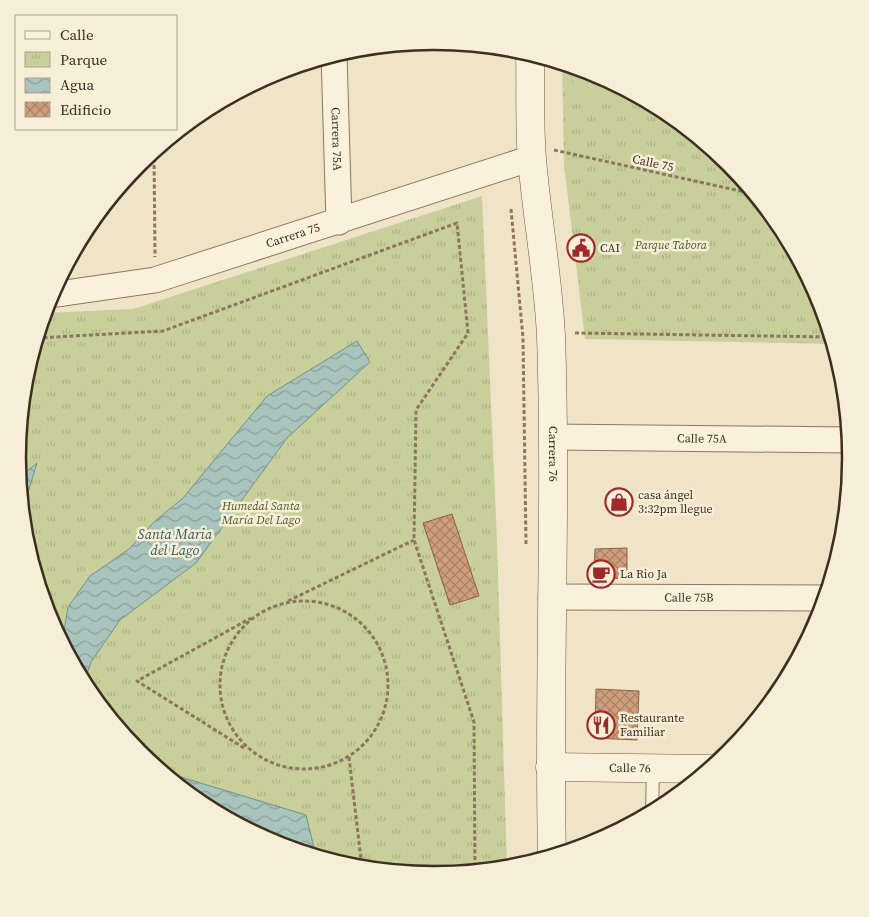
<svg xmlns="http://www.w3.org/2000/svg" width="869" height="917" font-family="'Source Serif 4',serif">
	<defs>
		<pattern id="park-tufts" width="24" height="20" patternUnits="userSpaceOnUse" patternTransform="scale(1.25)"><rect width="24" height="20" fill="#c9cf9b"/><path d="M3 7l-1-3M5 7V3M7 7l1-3M15 17l-1-3M17 17v-4M19 17l1-3" fill="none" stroke="#aeb285"/></pattern>
		<pattern id="water-waves" width="16" height="10" patternUnits="userSpaceOnUse" patternTransform="scale(1.25)"><rect width="16" height="10" fill="#a9c4bc"/><path d="M0 5q4-4 8 0t8 0" fill="none" stroke="#8ba098"/></pattern>
		<pattern id="building-cross-hatch" width="8" height="8" patternUnits="userSpaceOnUse" patternTransform="scale(1.25)"><rect width="8" height="8" fill="#cf9f7d"/><path d="M0 0l8 8M0 8l8-8" fill="none" stroke="#a98266"/></pattern>
	</defs>
	<rect width="100%" height="100%" fill="#f0e4c8"/>
	<g fill="url(#park-tufts)">
		<path d="M562,63L594,73L666,112L730,164L781,227L820,299L833,344L585,339L564,165Z"/>
		<path d="M482,196L497,541L507,868C483,871 460,874 437,875C415,876 376,872 353,867C339,865 325,859 311,855C136,802 22,641 18,460C16,409 31,361 45,313L133,309Z"/>
	</g>
	<g fill="#c9cf9b">
		<path d="M573,67L594,73L645,101H573Z"/>
		<path d="M785,241H789L820,299L825,318L806,323Z"/>
	</g>
	<g fill="url(#water-waves)" stroke="#6f938a">
		<path d="M357,341L370,362L287,438L196,563L120,620L91,662L84,683L62,642L68,607L90,576L129,549L155,521L183,498L267,396Z"/>
		<path d="M37,463L24,506L26,541L19,478Z"/>
		<path d="M161,771L306,815L316,856L275,844L203,805Z"/>
	</g>
	<g fill="url(#building-cross-hatch)" stroke="#8d5f41">
		<path d="M452,514L479,596L450,605L423,523Z"/>
		<path d="M627,548V578L594,579L595,549Z"/>
		<path d="M596,689L639,691L637,740L595,738Z"/>
	</g>
	<g fill="none" stroke-linecap="round" stroke-linejoin="round">
		<g stroke="#8d765c" stroke-width="14">
			<path id="lane" d="M652,813L653,768"/>
		</g>
		<g stroke="#8d765c" stroke-width="27">
			<g id="street">
				<path id="s1" d="M334,55L339,222"/>
				<path id="s2" d="M51,295L155,280L532,158"/>
				<path id="s3" d="M553,437L850,440"/>
				<path id="s4" d="M551,597L826,598"/>
			</g>
		</g>
		<g stroke="#6f573f" stroke-width="29">
			<g id="secondary">
				<path id="s5" d="M530,54C531,89 529,124 532,159C537,218 548,276 551,336C557,509 548,683 552,857"/>
				<path id="s6" d="M550,767L710,769"/>
			</g>
		</g>
		<g stroke="#8d765c" stroke-width="3" stroke-dasharray="4 2.5" stroke-linecap="butt">
			<path d="M554,150L754,194"/>
			<path d="M154,152L155,257"/>
			<path d="M511,209L523,338L526,544"/>
			<path d="M575,333L831,337"/>
			<path d="M37,338L163,331L457,223L468,333L416,410L414,540L474,722L475,872"/>
			<circle cx="304" cy="685" r="84"/>
			<path d="M288,601L414,540"/>
			<path d="M244,748L137,681L251,618"/>
			<path d="M349,757L362,868"/>
		</g>
		<use href="#lane" stroke="#faf1dc" stroke-width="12"/>
		<use href="#street" stroke="#faf1dc" stroke-width="25"/>
		<use href="#secondary" stroke="#faf1dc" stroke-width="28"/>
	</g>
	<defs>
		<g id="civic-ring" transform="scale(1.4375)"><circle r="9.5" fill="#f7eed8" stroke="#9e2a2b" stroke-width="1.5"/><path d="M-.6-6.5H3V-4.5H.6V-3L4-1V1h2V6H-6V1h2V-1L-.6-3ZM-1.2 2.5V6h2.4V2.5Z" fill="#9e2a2b"/></g>
		<g id="shop-ring" transform="scale(1.4375)"><circle r="9.5" fill="#f7eed8" stroke="#9e2a2b" stroke-width="1.5"/><path d="M-5-2.5h2.3a2.7 3.5 0 0 1 5.4 0H5L5.5 6h-11ZM-1.5-2.5h3a1.5 2.3 0 0 0-3 0Z" fill="#9e2a2b"/></g>
		<g id="cafe-ring" transform="scale(1.4375)"><circle r="9.5" fill="#f7eed8" stroke="#9e2a2b" stroke-width="1.5"/><path d="M-5.5-4.5H6V0H3Q3 3.5 0 3.5H-2.5Q-5.5 3.5-5.5 0ZM3-3.2v2h1.7v-2ZM-6 4.5H4V6H-6Z" fill="#9e2a2b"/></g>
		<g id="restaurant-ring" transform="scale(1.4375)"><circle r="9.5" fill="#f7eed8" stroke="#9e2a2b" stroke-width="1.5"/><path d="M-5-6h1v4h1v-4h1v4h1v-4h1v5L-1.5 .5V6h-2V.5L-5-1ZM5-6V6H3V1.5H1.5Q1.5-4 5-6Z" fill="#9e2a2b"/></g>
	</defs>
	<g fill-rule="evenodd">
		<use href="#civic-ring" x="581" y="248"/>
		<use href="#shop-ring" x="619" y="502"/>
		<use href="#cafe-ring" x="601" y="574"/>
		<use href="#restaurant-ring" x="601" y="725"/>
	</g>
	<g text-anchor="middle" stroke-width="5" stroke-linejoin="round" paint-order="stroke">
		<g font-size="12" fill="#3d2e20" stroke="#f7eed8">
			<text dy="4" stroke="none"><textPath href="#s1" startOffset="84">Carrera 75A</textPath></text>
			<text transform="translate(653 163) rotate(12)" y="4">Calle 75</text>
			<text dy="4" stroke="none"><textPath href="#s2" startOffset="250">Carrera 75</textPath></text>
			<text dy="4" stroke="none"><textPath href="#s3" startOffset="149">Calle 75A</textPath></text>
			<text dy="4" stroke="none"><textPath href="#s5" startOffset="401">Carrera 76</textPath></text>
			<text dy="4" stroke="none"><textPath href="#s4" startOffset="138">Calle 75B</textPath></text>
			<text dy="4" stroke="none"><textPath href="#s6" startOffset="80">Calle 76</textPath></text>
		</g>
		<g font-size="12" font-style="italic" fill="#4d5a26" stroke="#f7eed8">
			<text x="671" y="249">Parque Tabora</text>
			<text x="261" y="510">Humedal Santa<tspan x="261" dy="14">María Del Lago</tspan></text>
		</g>
		<g font-size="12" fill="#3d2e20" stroke="#f7eed8" text-anchor="start">
			<text x="600" y="252">CAI</text>
			<text x="638" y="499">casa ángel<tspan x="638" dy="14">3:32pm llegue</tspan></text>
			<text x="620" y="578">La Rio Ja</text>
			<text x="620" y="722">Restaurante<tspan x="620" dy="14">Familiar</tspan></text>
		</g>
		<g font-size="14" font-style="italic" fill="#2f5d5a" stroke="#f7eed8">
			<text x="175" y="539">Santa Maria<tspan x="175" dy="16">del Lago</tspan></text>
		</g>
	</g>
	<path d="M0 0H869V917H0ZM26 458a408 408 0 1 1 816 0a408 408 0 1 1-816 0Z" fill="#f7eed8" fill-rule="evenodd"/>
	<path fill="none" stroke="#3d2e20" stroke-width="2.5" d="M26 458a408 408 0 1 1 816 0a408 408 0 1 1-816 0Z"/>
	<rect x="15" y="15" width="162" height="115" fill="#f7eed8" stroke="#ada18e"/>
	<rect x="25" y="31" width="25" height="8" fill="#faf1dc" stroke="#ada18e"/>
	<text x="60" y="40" font-size="15" fill="#3d2e20">Calle</text>
	<rect x="25" y="52" width="25" height="15" fill="url(#park-tufts)" stroke="#ada18e"/>
	<text x="60" y="65" font-size="15" fill="#3d2e20">Parque</text>
	<rect x="25" y="78" width="25" height="15" fill="url(#water-waves)" stroke="#ada18e"/>
	<text x="60" y="90" font-size="15" fill="#3d2e20">Agua</text>
	<rect x="25" y="102" width="25" height="15" fill="url(#building-cross-hatch)" stroke="#ada18e"/>
	<text x="60" y="115" font-size="15" fill="#3d2e20">Edificio</text>
</svg>
